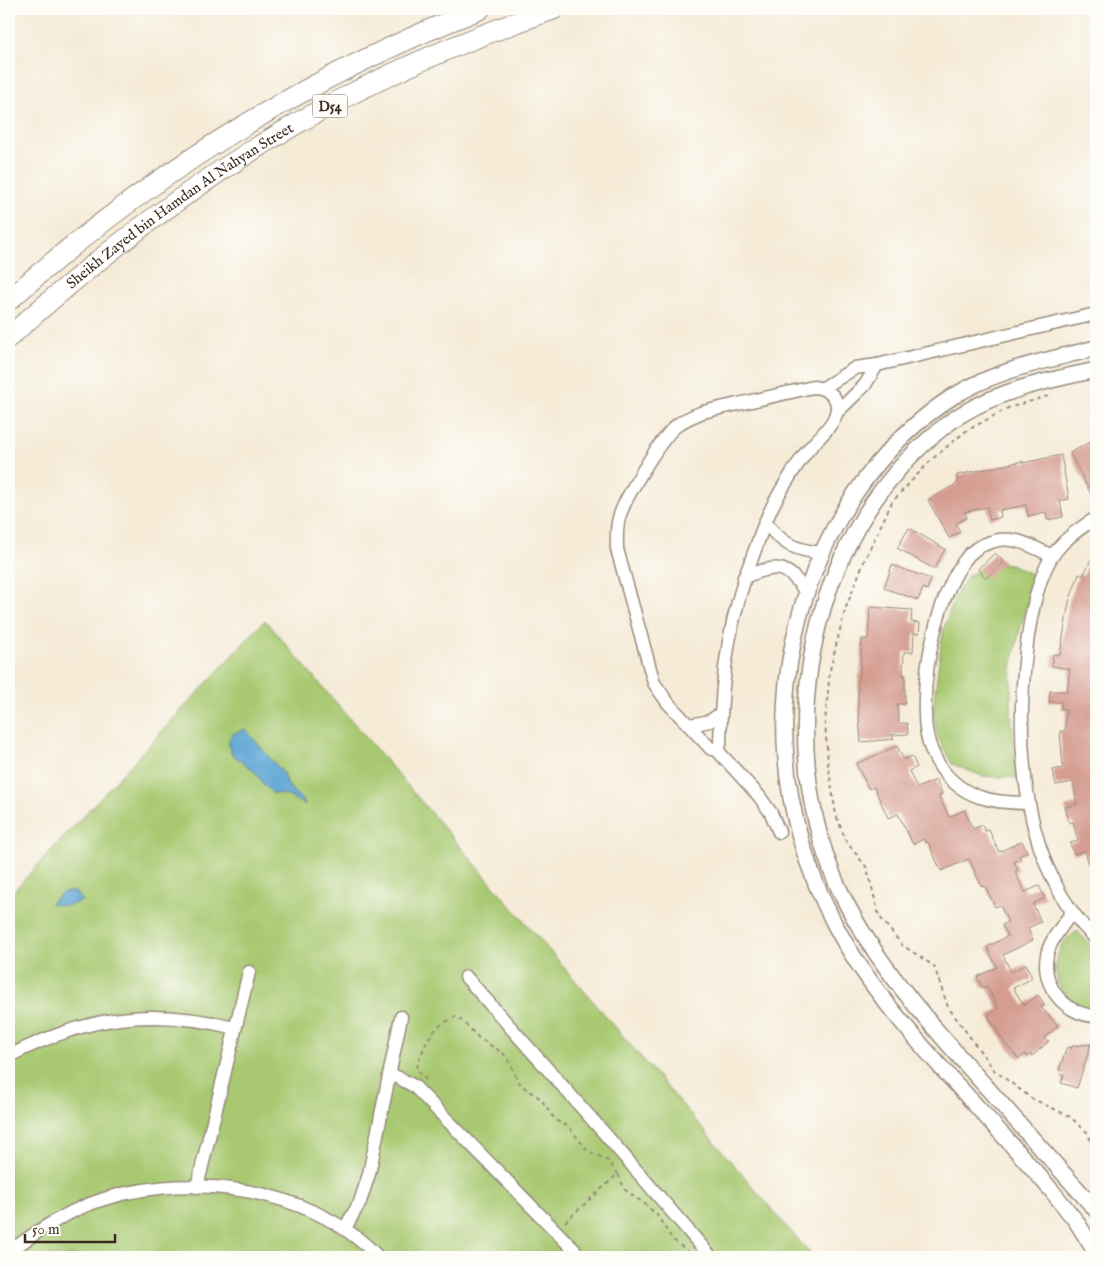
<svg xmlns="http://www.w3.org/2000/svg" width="1105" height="1266" font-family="'IM FELL English',serif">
	<rect width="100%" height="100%" fill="#fdfcf7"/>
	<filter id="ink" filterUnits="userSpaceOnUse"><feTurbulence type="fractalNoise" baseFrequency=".02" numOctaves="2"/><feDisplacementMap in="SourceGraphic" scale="10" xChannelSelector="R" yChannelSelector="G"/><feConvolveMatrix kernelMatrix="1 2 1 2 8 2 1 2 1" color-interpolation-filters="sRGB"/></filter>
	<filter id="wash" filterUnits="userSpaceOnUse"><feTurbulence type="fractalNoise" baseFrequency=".0096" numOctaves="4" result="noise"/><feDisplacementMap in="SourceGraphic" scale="20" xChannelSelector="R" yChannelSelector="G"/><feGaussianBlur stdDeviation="1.12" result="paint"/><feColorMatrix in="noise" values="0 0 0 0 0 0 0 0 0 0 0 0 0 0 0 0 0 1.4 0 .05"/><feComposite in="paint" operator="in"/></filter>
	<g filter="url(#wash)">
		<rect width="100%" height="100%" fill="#f5ebd7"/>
		<g fill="#a8c971" stroke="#727a48">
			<path d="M989,563L1010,564L1037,577C1025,611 1013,646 1011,682C1010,714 1014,746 1017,778L982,776L952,764L937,736L933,708L943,631L954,598L968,576Z"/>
			<path d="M265,620L813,1257H9V896Z"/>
			<path d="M1077,931L1096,950V1007C1068,1012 1049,980 1058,955C1059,951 1060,947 1062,944C1066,939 1072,935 1077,931Z"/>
		</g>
		<g fill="#5da5d4" stroke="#4c6879">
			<path d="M245,729L283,773L286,782L291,789L304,802L305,805L286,795L272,793L264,785L255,772L231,753L228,743L232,734Z"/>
			<path d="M74,891L82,901L67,906L51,904V902L62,893Z"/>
		</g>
		<g id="blocks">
			<g fill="#d59d91">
				<path d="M1092,441L1096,448V504L1070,453Z"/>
				<path d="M1061,455L1069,499L1060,501L1063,517L1047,520L1046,512L1028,516L1026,505L1000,510L1001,517L990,520L987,507L964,512L967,517L956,524L960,532L949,538L928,500L958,483L957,475L1023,461V463Z"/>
				<path d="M909,528L945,549L934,569L897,548Z"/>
				<path d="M1096,550V881H1094L1085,851L1074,854L1070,843L1078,841L1073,822L1069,823L1065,807L1077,804L1073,782L1056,785L1053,770L1063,768L1060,731H1065L1066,709H1061V702H1049L1050,691H1067L1070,669L1052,666L1053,654L1060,655L1069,602L1079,574L1083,576Z"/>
				<path d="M995,553L1004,562L986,578L978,569Z"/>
				<path d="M892,565L931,579L927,590L923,588L918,600L884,588Z"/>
				<path d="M870,607L912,610L911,622L920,623L919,634L914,633L913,652H904L903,675H905V704H897L899,723H907L908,734L892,735L894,739L861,742L858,705V675H860L862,639H868Z"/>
				<path d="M897,746L904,760L912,756L917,767L909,771L917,788L936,780L942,794L939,796L949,817L964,810L973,829L982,825L985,831L989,830L999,852L1022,841L1027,852L1019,856L1020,859L1014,861L1018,870L1015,872L1025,892L1039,886L1045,898L1033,904L1041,922L1028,928L1033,940L1003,955L1011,972L1026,964L1031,975V979L1013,988L1024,1005L1038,995L1045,1005L1041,1007L1058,1026L1043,1039L1049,1041L1032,1056L1031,1054L1028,1057L1025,1054L1019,1059L1006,1045L988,1016L998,1009L987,986L983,988L977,977L997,967L987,947L1008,936L1002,925L1008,922L1000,905L995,907L985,886L982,887L969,859L941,871L928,842L925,843L924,839L913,844L898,814L888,818L874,787L869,789L856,764Z"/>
				<path d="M1091,1044L1077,1088L1061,1083L1064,1075L1060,1074L1061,1070H1059L1067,1047L1072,1048V1046Z"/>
			</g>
		</g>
	</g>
	<g filter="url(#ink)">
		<use href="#blocks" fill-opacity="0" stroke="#988a7a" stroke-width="1"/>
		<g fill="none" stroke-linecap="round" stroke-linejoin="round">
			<g stroke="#988a7a" stroke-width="15">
				<g id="minor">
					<path d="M813,387C827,388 841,397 836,414C832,427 817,439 808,450C797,464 788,479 779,494C769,511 762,529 756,547C730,613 721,673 720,745L716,749H711L668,703L654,683L617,549C617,538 616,528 619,518C624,499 661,438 676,426C684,419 693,416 703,412Z"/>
					<path d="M823,388L855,368L877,365L1096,314"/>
					<path d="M836,413L865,385L877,365"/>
					<path d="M1096,518C1080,528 1064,539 1053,555C1037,578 1029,624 1026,652C1015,747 1022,869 1096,939"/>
					<path d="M765,522C782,544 794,550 822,553"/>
					<path d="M744,577C778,564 786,563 807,594"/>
					<path d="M690,725L710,721L721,713"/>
					<path d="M716,749L759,796L771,813L779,832"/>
					<path d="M1029,803C994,803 963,799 941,768C930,752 925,733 925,714C923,669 937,599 964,561C970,552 980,545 991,542C1013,534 1033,547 1052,556"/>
					<path d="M1072,912C1064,924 1054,935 1049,948C1037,981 1063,1015 1096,1016"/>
					<path d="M466,977L605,1134L711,1257"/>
					<path d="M9,1056C86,1017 150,1006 235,1028"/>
					<path d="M389,1075L397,1077L414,1086L581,1257"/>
					<path d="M197,1187L249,972"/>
					<path d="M345,1228L360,1202L369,1174L401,1017"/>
					<path d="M9,1252C33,1234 58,1217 87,1205C177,1169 309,1184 378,1257"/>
				</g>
			</g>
			<g stroke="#988a7a" stroke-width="18">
				<g id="tertiary">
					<path d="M1096,348C1046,361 997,369 952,397C840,470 780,610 785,741C787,805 806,869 835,925C864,980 905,1027 946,1073C982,1112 1018,1151 1052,1191L1076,1221L1096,1253"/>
					<path d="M1096,370C1050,380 1003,389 962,414C942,426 924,443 908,459C801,571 775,758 843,897C876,963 924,1017 973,1072C1014,1118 1055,1164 1096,1210"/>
				</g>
			</g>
			<g stroke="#988a7a" stroke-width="22">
				<g id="trunk">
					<path d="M9,300C147,176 307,77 480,9"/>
					<path id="s1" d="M9,337C91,263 179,194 274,137C361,84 458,42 554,9"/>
				</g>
			</g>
			<g stroke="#988a7a" stroke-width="2" stroke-dasharray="4 4" stroke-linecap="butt">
				<path d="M1048,396L1008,408L966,431L931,460L892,502L865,559L845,610L830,670L825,723L828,764L836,815L846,841L867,868L879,916L902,945L934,966L948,1007L994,1070L1031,1098L1069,1116L1088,1133L1096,1156"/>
				<path d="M426,1080L416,1069C427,1041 427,1030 457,1016L479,1038L503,1053L511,1064L517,1080L526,1089L541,1099L555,1120L569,1127L587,1150L608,1161L618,1174"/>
				<path d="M565,1222L618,1174L625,1190L645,1204L657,1215L672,1239L691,1254"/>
			</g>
			<use href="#minor" stroke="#fff" stroke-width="12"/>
			<use href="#tertiary" stroke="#fff" stroke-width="15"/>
			<use href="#trunk" stroke="#fff" stroke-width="20"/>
		</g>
	</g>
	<g text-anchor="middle" stroke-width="4" stroke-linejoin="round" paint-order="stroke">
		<rect fill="#fdfcf7" stroke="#75695f" stroke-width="1" x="312.5" y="94.5" width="35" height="23" rx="4"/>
		<g font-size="14" font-weight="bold" fill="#3b2a1e">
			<text x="330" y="111">D54</text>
		</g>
		<g font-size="15" fill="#3b2a1e" stroke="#fdfcf7">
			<text dy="5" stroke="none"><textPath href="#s1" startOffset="216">Sheikh Zayed bin Hamdan Al Nahyan Street</textPath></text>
		</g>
	</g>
	<rect width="1105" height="1266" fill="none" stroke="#fdfcf7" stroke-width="30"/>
	<path d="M25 1234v8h90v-8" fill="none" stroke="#3b2a1e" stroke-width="2.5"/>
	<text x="32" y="1234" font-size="15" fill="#3b2a1e" stroke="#fdfcf7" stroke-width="4" paint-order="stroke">50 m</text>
</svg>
